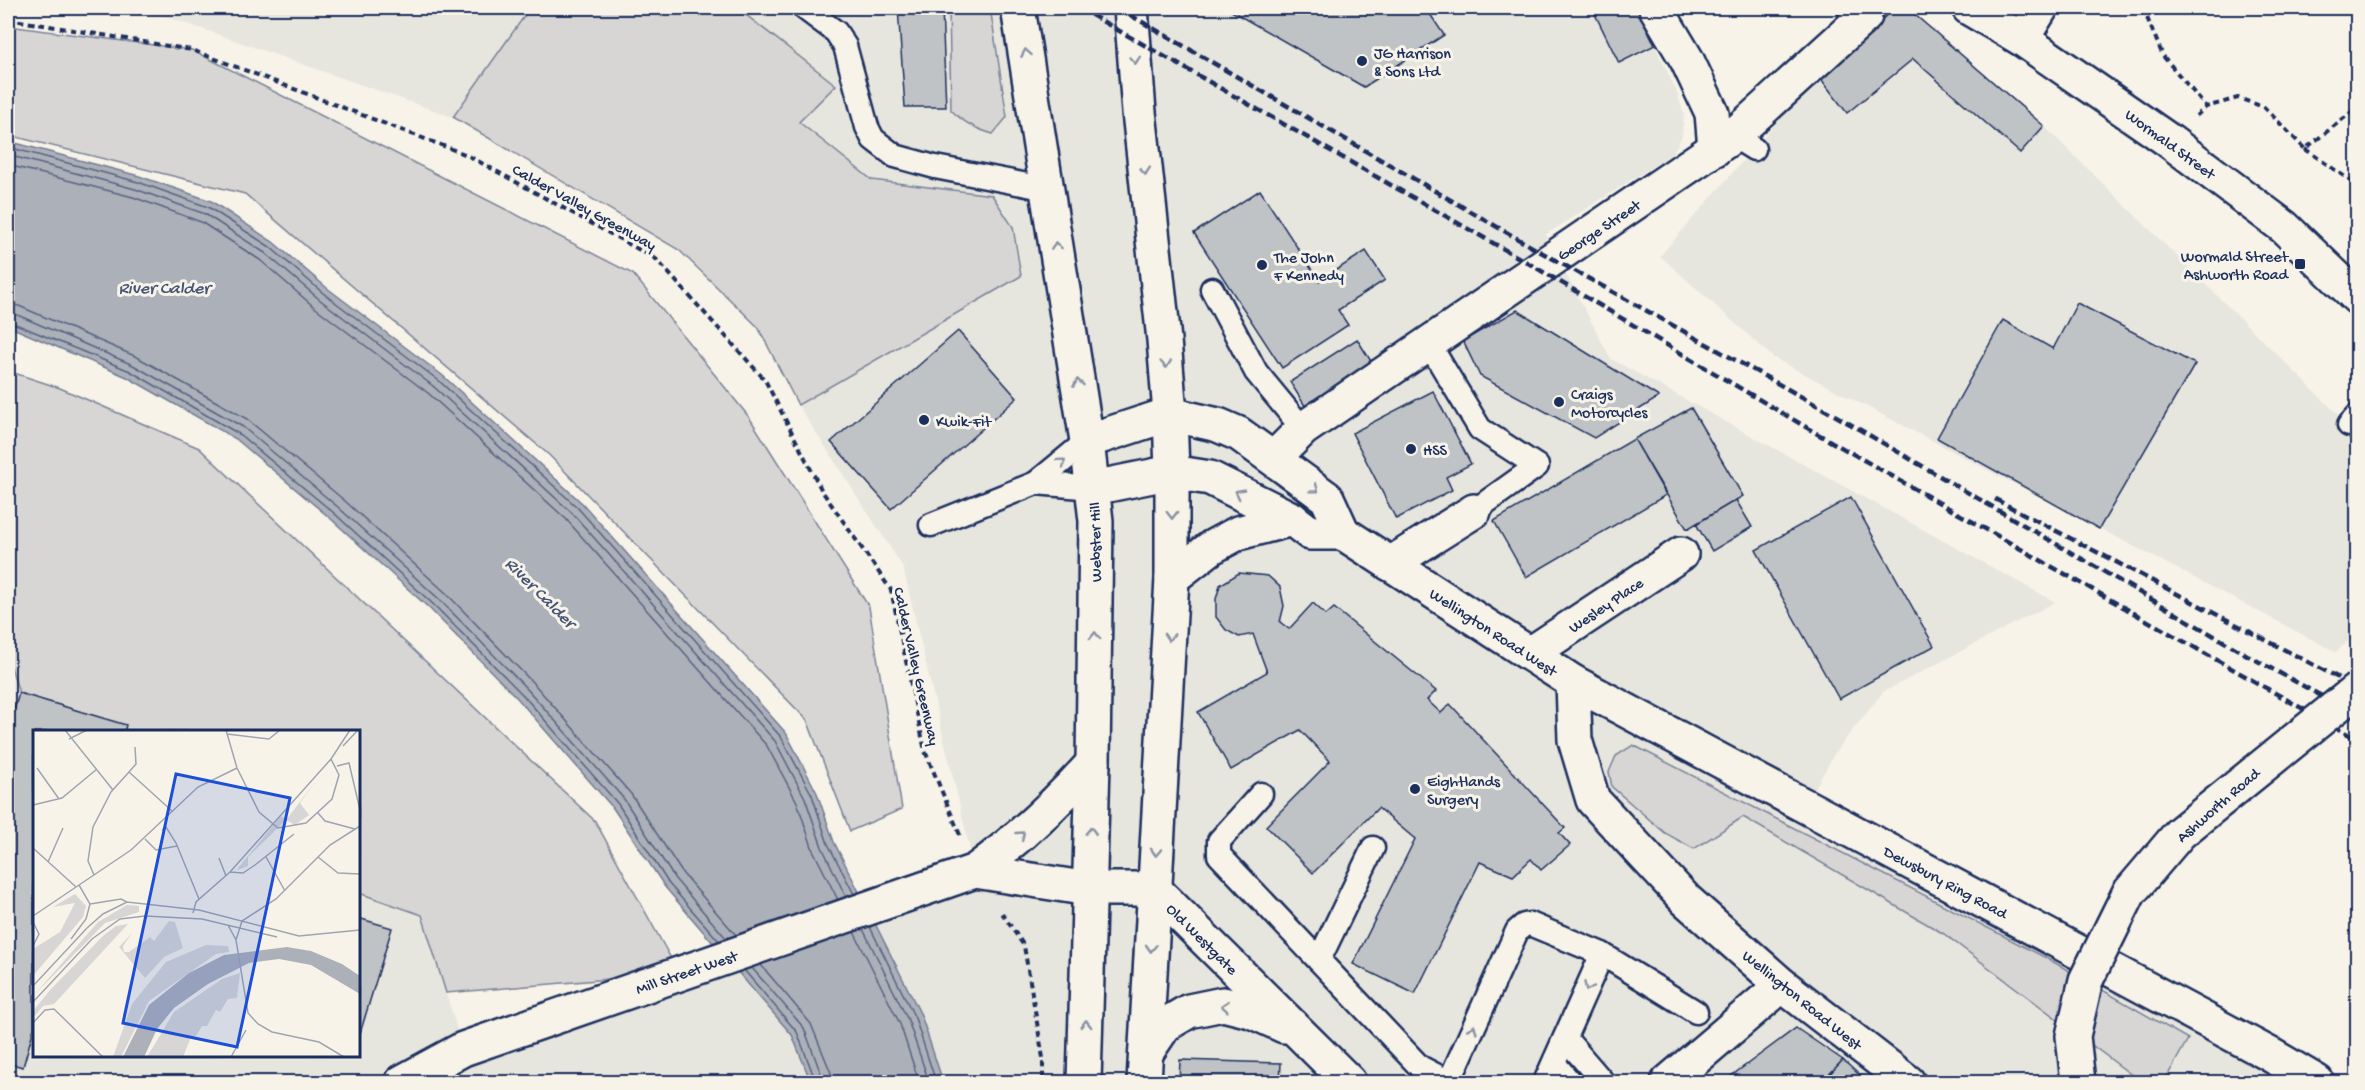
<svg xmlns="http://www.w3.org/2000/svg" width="2365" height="1090" font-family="'Gochi Hand',sans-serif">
	<rect width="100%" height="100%" fill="#f7f3e8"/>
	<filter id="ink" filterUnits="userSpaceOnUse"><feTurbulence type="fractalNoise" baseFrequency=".0167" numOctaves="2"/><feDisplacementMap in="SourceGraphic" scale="12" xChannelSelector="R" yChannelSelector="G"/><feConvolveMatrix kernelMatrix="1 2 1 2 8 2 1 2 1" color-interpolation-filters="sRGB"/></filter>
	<g filter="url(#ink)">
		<g fill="#e6e5de">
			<path d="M114,8H530L453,117L168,17Z"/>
			<path d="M737,8H1637L1676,90L1684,114L1682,136L1672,154L1545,235L1611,359L2055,602L1883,692L1836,751L1797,820L2261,1069L2282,1082H8V657L19,693L126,725V731L34,732V1056H358L359,893L422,915L463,1049L975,870L903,567L798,405L1020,276L992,195L872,180L799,121L835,84Z"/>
			<path d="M1895,8H1907L2044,126L2357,433V633L2336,652L1774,358L1660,256L1818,75Z"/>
		</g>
		<g fill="#d7d6d4" stroke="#798299" stroke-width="1.5">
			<path d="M530,8H737L836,85L799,122L872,180L992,195L1013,227L1021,276L798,405L758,327L679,250L453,117Z"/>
			<path d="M949,8H980L991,14L1007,117L993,134C976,129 964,123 951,110Z"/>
			<path d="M8,26L192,50L633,274L749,417L869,607L902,809L850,831L807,720L549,455L245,194L8,135Z"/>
			<path d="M8,371L60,388L199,448L595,821L679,973L446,993L422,915L359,893L358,732L126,731L125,725L19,693L8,657Z"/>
			<path d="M1633,745L2050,960L2188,1039L2164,1082H2141L1944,934L1743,817L1694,849L1665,833L1612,787L1609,772L1616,756Z"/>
		</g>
		<path fill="#acb0b9" stroke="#727c95" stroke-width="1.5" d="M8,141L139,176L211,201L273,242L327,288L442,375L582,503L786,733L817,793L834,842L921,1015L943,1082H811L792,1035L665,887L613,808L518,699L430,609L330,518L236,439L127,377L8,326Z"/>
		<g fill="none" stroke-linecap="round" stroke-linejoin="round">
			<g stroke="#556382" stroke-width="1.5">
				<path d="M8,147L138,182L208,207L270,247L323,293L438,380L577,507L781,737L812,795L828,844L854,894"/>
				<path d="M8,155L135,189L205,214L265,253L319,299L433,386L572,513L775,741L805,798L822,847L846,897"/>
				<path d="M8,165L133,197L201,222L260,260L313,306L428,393L566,519L767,746L797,802L813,850L838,900"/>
				<path d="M8,304L19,306L137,357L247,419L345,501L446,593L535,685L631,794L683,874L736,935"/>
				<path d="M8,313L15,314L133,365L243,427L339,508L439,599L528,690L624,799L675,879L726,938"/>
				<path d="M8,321L130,371L239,434L334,513L434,605L523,695L618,804L669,884L719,941"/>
				<path d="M870,927L915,1018L936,1082"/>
				<path d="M863,929L908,1020L929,1082"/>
				<path d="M854,932L900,1024L919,1082"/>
				<path d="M761,965L811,1024L831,1073L833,1082"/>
				<path d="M752,968L804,1028L824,1082"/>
				<path d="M744,970L797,1032L816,1082"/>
			</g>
		</g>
		<g fill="#c0c3c5" stroke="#1b2f5e" stroke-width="1.5">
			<path d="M898,8H942L946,107H905Z"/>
			<path d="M1226,8H1426L1444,35L1364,87Z"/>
			<path d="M1592,8H1637L1655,45L1619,63Z"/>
			<path d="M1895,8H1907L2044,126L2020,153L1913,59L1847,113L1818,75Z"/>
			<path d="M1260,190L1319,281L1366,251L1385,280L1338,310L1348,325L1282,368L1194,233Z"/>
			<path d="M2077,303L2195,364L2099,529L1937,438L2003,320L2053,349Z"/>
			<path d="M1517,310L1659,397L1594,438L1480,376L1463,341Z"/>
			<path d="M958,331L1017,398L891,509L831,442Z"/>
			<path d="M1357,339L1374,366L1307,409L1290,382Z"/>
			<path d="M1433,391L1471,464L1446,477L1452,490L1396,519L1352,433Z"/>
			<path d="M1691,408L1743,496L1687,529L1634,439Z"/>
			<path d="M1634,439L1666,495L1526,577L1494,521Z"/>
			<path d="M1851,497L1934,646L1839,699L1756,550Z"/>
			<path d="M1736,500L1752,527L1712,551L1696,524Z"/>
			<path d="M1239,573L1268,576L1280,587L1284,606L1280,622L1289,629L1313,603L1326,615L1334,608L1436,691L1427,700L1441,713L1450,704L1565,828L1559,833L1570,845L1541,870L1531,859L1513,876L1480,862L1415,994L1353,964L1415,839L1378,808L1313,873L1266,826L1330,761L1300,730L1231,770L1198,712L1267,672L1253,634L1239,637L1226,630L1216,617V599L1220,585Z"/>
			<path d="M19,693L126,725L124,732H34V1028L23,1067L8,1063V732Z"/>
			<path d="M358,918L392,928L358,1040Z"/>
			<path d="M1796,1028L1843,1060L1822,1082H1723Z"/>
			<path d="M1180,1060L1281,1063L1280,1082H1179Z"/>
			<path d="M1843,1060L1867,1082H1822Z"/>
		</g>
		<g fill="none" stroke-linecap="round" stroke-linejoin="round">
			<g stroke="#1b2f5e" stroke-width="27">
				<g id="service">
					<path d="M804,8L836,32L845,46L867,127L873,139L895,156L935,167L1048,189"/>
					<path d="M1733,136L1754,149"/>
					<path d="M1212,289L1256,372L1303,429"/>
					<path d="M1429,344L1480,429L1537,466L1474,511"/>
					<path d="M2349,425L2358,415"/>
					<path d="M1036,483L1093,488"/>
					<path d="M931,525L1036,483L1087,441"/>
					<path d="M1261,794L1219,841V855L1420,1067L1449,1082"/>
					<path d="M1602,954L1696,1012"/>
					<path d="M1319,960L1373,848"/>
					<path d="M1565,1038L1603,1082"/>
					<path d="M1554,1063L1570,1082"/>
					<path d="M1449,1082L1517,931L1524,925L1530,924L1602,954L1545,1082"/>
				</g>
			</g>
			<g stroke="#1b2f5e" stroke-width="38">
				<g id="minor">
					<path d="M1656,8L1687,60L1712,113L1715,149"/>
					<path d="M2022,39L2041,8"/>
					<path d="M1274,458L1303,429L1733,136L1865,16L1855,8"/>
					<path d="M1390,564L1474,511"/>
					<path d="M1530,654L1681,554"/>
					<path d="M1573,682L1575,740L1593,800L1686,900L1782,985L1908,1082"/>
					<path d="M1089,889H1154L1349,1082"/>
					<path d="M1146,1053L1165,1025L1189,1011L1223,1004L1251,1011L1284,1026"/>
					<path d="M1668,1082L1782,985"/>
				</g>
			</g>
			<g stroke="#1b2f5e" stroke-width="38">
				<g id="tertiary">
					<path d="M1969,8L2022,39L2168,140L2284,227L2358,298"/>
					<path d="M975,871L1089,889"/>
					<path d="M402,1082L463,1049L975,871C1020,838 1056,804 1093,763"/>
				</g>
			</g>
			<g stroke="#1b2f5e" stroke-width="38">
				<g id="trunk">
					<path d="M1018,8L1087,441L1096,521L1093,763L1084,1082"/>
					<path d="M1131,8L1139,112L1164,340L1170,414L1172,472V578L1144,1082"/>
					<path d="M1087,441L1170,414L1218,425L1239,434L1327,498L1343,533L1573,682L2271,1055L2317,1082"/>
					<path d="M1093,488L1172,472L1210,478L1292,519L1310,533H1343"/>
					<path d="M1172,578L1212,547L1238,533L1292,519"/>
				</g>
			</g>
			<g stroke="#1b2f5e" stroke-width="4" stroke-dasharray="6 4.5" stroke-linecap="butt">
				<path d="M2143,8L2163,56L2206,107"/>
				<path d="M8,19L192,50L467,155L656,259L765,380L822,491L891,590L925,751L960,835"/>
				<path d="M2196,116L2206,107L2238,98L2264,107L2305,149L2358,107"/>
				<path d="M2305,149L2358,186"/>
				<path d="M1002,913L1024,946L1043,1058V1082"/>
			</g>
			<use href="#service" stroke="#f7f3e8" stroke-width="22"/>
			<use href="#minor" stroke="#f7f3e8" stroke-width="33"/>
			<use href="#tertiary" stroke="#f7f3e8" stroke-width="33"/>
			<use href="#trunk" stroke="#f7f3e8" stroke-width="33"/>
			<g stroke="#1b2f5e" stroke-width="4.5" stroke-dasharray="9 4.5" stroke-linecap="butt">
				<path d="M1079,8L1523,260L1816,433L2358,740"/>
				<path d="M1118,8L1539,251L1838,417L2254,659L2358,716"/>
				<path d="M1995,499L2358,688"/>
			</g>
			<g stroke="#1b2f5e" stroke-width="38" stroke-linecap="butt">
				<path id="tertiary-bridge" d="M2078,1082L2073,1036L2086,980L2129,893L2180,833L2358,689"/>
			</g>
			<use href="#tertiary-bridge" stroke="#f7f3e8" stroke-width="33"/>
		</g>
		<defs><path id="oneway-chevron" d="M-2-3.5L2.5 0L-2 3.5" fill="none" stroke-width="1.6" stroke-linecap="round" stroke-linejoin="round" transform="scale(1.5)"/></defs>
		<g stroke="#8991a3">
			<use href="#oneway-chevron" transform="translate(1026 53) rotate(-100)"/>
			<use href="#oneway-chevron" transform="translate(1135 60) rotate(86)"/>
			<use href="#oneway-chevron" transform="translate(1145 171) rotate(84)"/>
			<use href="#oneway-chevron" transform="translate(1056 246) rotate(-99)"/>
			<use href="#oneway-chevron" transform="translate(1166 364) rotate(85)"/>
			<use href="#oneway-chevron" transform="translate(1078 383) rotate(-99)"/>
			<use href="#oneway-chevron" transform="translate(1062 462) rotate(-40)"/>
			<use href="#oneway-chevron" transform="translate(1315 489) rotate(37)"/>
			<use href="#oneway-chevron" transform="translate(1239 493) rotate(-153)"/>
			<use href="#oneway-chevron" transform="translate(1172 515) rotate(90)"/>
			<use href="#oneway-chevron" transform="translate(1095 636) rotate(-89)"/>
			<use href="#oneway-chevron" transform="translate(1169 637) rotate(93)"/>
			<use href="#oneway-chevron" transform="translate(1091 831) rotate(-88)"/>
			<use href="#oneway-chevron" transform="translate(1021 835) rotate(-41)"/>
			<use href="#oneway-chevron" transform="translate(1156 852) rotate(93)"/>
			<use href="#oneway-chevron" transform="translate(1151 948) rotate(93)"/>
			<use href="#oneway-chevron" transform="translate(1588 987) rotate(114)"/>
			<use href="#oneway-chevron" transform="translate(1225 1006) rotate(-175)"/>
			<use href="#oneway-chevron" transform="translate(1086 1024) rotate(-89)"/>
			<use href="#oneway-chevron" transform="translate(1473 1029) rotate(-66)"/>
		</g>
	</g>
	<g fill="#1b2f5e" stroke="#f7f3e8" stroke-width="2">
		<circle cx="1362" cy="61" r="6"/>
		<rect x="2294" y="258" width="12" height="12" rx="3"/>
		<circle cx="1262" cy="265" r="6"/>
		<circle cx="1559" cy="402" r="6"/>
		<circle cx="924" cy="420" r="6"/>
		<circle cx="1411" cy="449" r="6"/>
		<circle cx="1415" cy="789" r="6"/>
	</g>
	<g text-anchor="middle" stroke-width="6" stroke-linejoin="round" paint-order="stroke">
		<g font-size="16" fill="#1b2f5e" stroke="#f7f3e8" text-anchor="start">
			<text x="1374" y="58">JG Harrison<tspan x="1374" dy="18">&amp; Sons Ltd</tspan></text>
			<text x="2288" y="261" text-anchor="end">Wormald Street<tspan x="2288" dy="18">Ashworth Road</tspan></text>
			<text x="1274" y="262">The John<tspan x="1274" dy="18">F Kennedy</tspan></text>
			<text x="1571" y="399">Craigs<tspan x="1571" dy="18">Motorcycles</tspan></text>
			<text x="936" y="426">Kwik-Fit</text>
			<text x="1423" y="455">HSS</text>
			<text x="1427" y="786">Eightlands<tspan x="1427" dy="18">Surgery</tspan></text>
		</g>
		<g font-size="16" fill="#1b2f5e" stroke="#f7f3e8">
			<text transform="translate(2171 143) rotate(36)" y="6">Wormald Street</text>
			<text transform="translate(585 206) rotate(29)" y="6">Calder Valley Greenway</text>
			<text transform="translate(1598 229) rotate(-34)" y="6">George Street</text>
			<text transform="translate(1094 542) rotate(-91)" y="6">Webster Hill</text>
			<text transform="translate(1605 604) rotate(-34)" y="6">Wesley Place</text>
			<text transform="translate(1494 631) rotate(33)" y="6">Wellington Road West</text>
			<text transform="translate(918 666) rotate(77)" y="6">Calder Valley Greenway</text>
			<text transform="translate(2217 804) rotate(-41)" y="6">Ashworth Road</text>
			<text transform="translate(1946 881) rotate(28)" y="6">Dewsbury Ring Road</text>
			<text transform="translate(1203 938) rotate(45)" y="6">Old Westgate</text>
			<text transform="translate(686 971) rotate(-19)" y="6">Mill Street West</text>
			<text transform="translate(1803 999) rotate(39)" y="6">Wellington Road West</text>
		</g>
		<g font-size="18" font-style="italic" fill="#465679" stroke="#f7f3e8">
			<text x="164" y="293">River Calder</text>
			<text transform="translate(541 592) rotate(45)" y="6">River Calder</text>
		</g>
	</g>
	<g transform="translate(33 730)">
		<rect width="327" height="327" fill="#f7f3e8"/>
		<path d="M283,51L267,73L276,85L262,95L253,90L215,127V136L205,140V138L248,86L253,90ZM42,164L53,176L50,187L0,246V219L27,202L42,173L20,177ZM94,175L106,176V182L72,193L1,265L65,192ZM136,191L142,192L150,218L131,227L112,248L86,217L99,203L90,216L91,222H96L117,207L121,211ZM95,194L21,274L10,276L0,288V281L18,259L70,206L83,196ZM173,215L195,216L196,222L183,224L116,271L88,327H80L99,274L133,232ZM207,243L204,268L195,269L187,282L183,280L174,296H169L163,306L158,307L150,327H114L141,282L189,249Z" fill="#d7d6d4"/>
		<path d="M254,217L278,221L309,234L327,246V264L278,235L246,229L216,233L175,254L141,278L124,299L111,327H90L116,275L156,243L191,225Z" fill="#acb0b9"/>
		<path fill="none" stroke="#9fa5b1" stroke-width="1.5" d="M32,0L80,60M193,0L204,38L226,82L245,98L273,93L299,69L306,45L298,29M194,4L236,9L247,0M36,9L54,0M310,16L325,0M102,17L103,34L96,42L139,81M304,36L316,33L327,80M4,38L26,69M0,75L29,68L64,39M285,83L292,91L322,99M129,100L133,97L143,113L166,169M112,109L123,120L144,116M0,118L43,157M233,127L252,161M285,127L305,143L327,144M186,128L193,146M15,132L30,98M197,142L210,143L222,135L261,104M61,145L55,131L60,97L78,62L96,42M57,174L88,169L94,172M160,183L163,172L197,142L298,29L317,0M0,186L98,120L165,57L204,38M0,192L6,204L0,216M195,195L203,210L215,283L225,294L239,302L286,312L311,327M38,209L53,189L57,174L46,155M203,210L209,191L243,169L297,115L327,96M0,256L54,198L70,184L94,172L166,180L266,206L327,200M0,272L59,209L87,189L112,186L169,189L244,207M0,293L12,280L21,279L70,327M198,327L213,300"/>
		<path fill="#1d4ed8" fill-opacity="0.15" stroke="#1d4ed8" stroke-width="3" d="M143,44L257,68L204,317L90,293Z"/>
		<rect width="327" height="327" fill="none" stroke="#1b2f5e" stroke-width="3"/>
	</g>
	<rect width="2365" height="1090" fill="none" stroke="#f7f3e8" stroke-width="30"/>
	<rect x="15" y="15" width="2335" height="1060" fill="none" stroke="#1b2f5e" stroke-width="2" filter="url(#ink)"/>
</svg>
